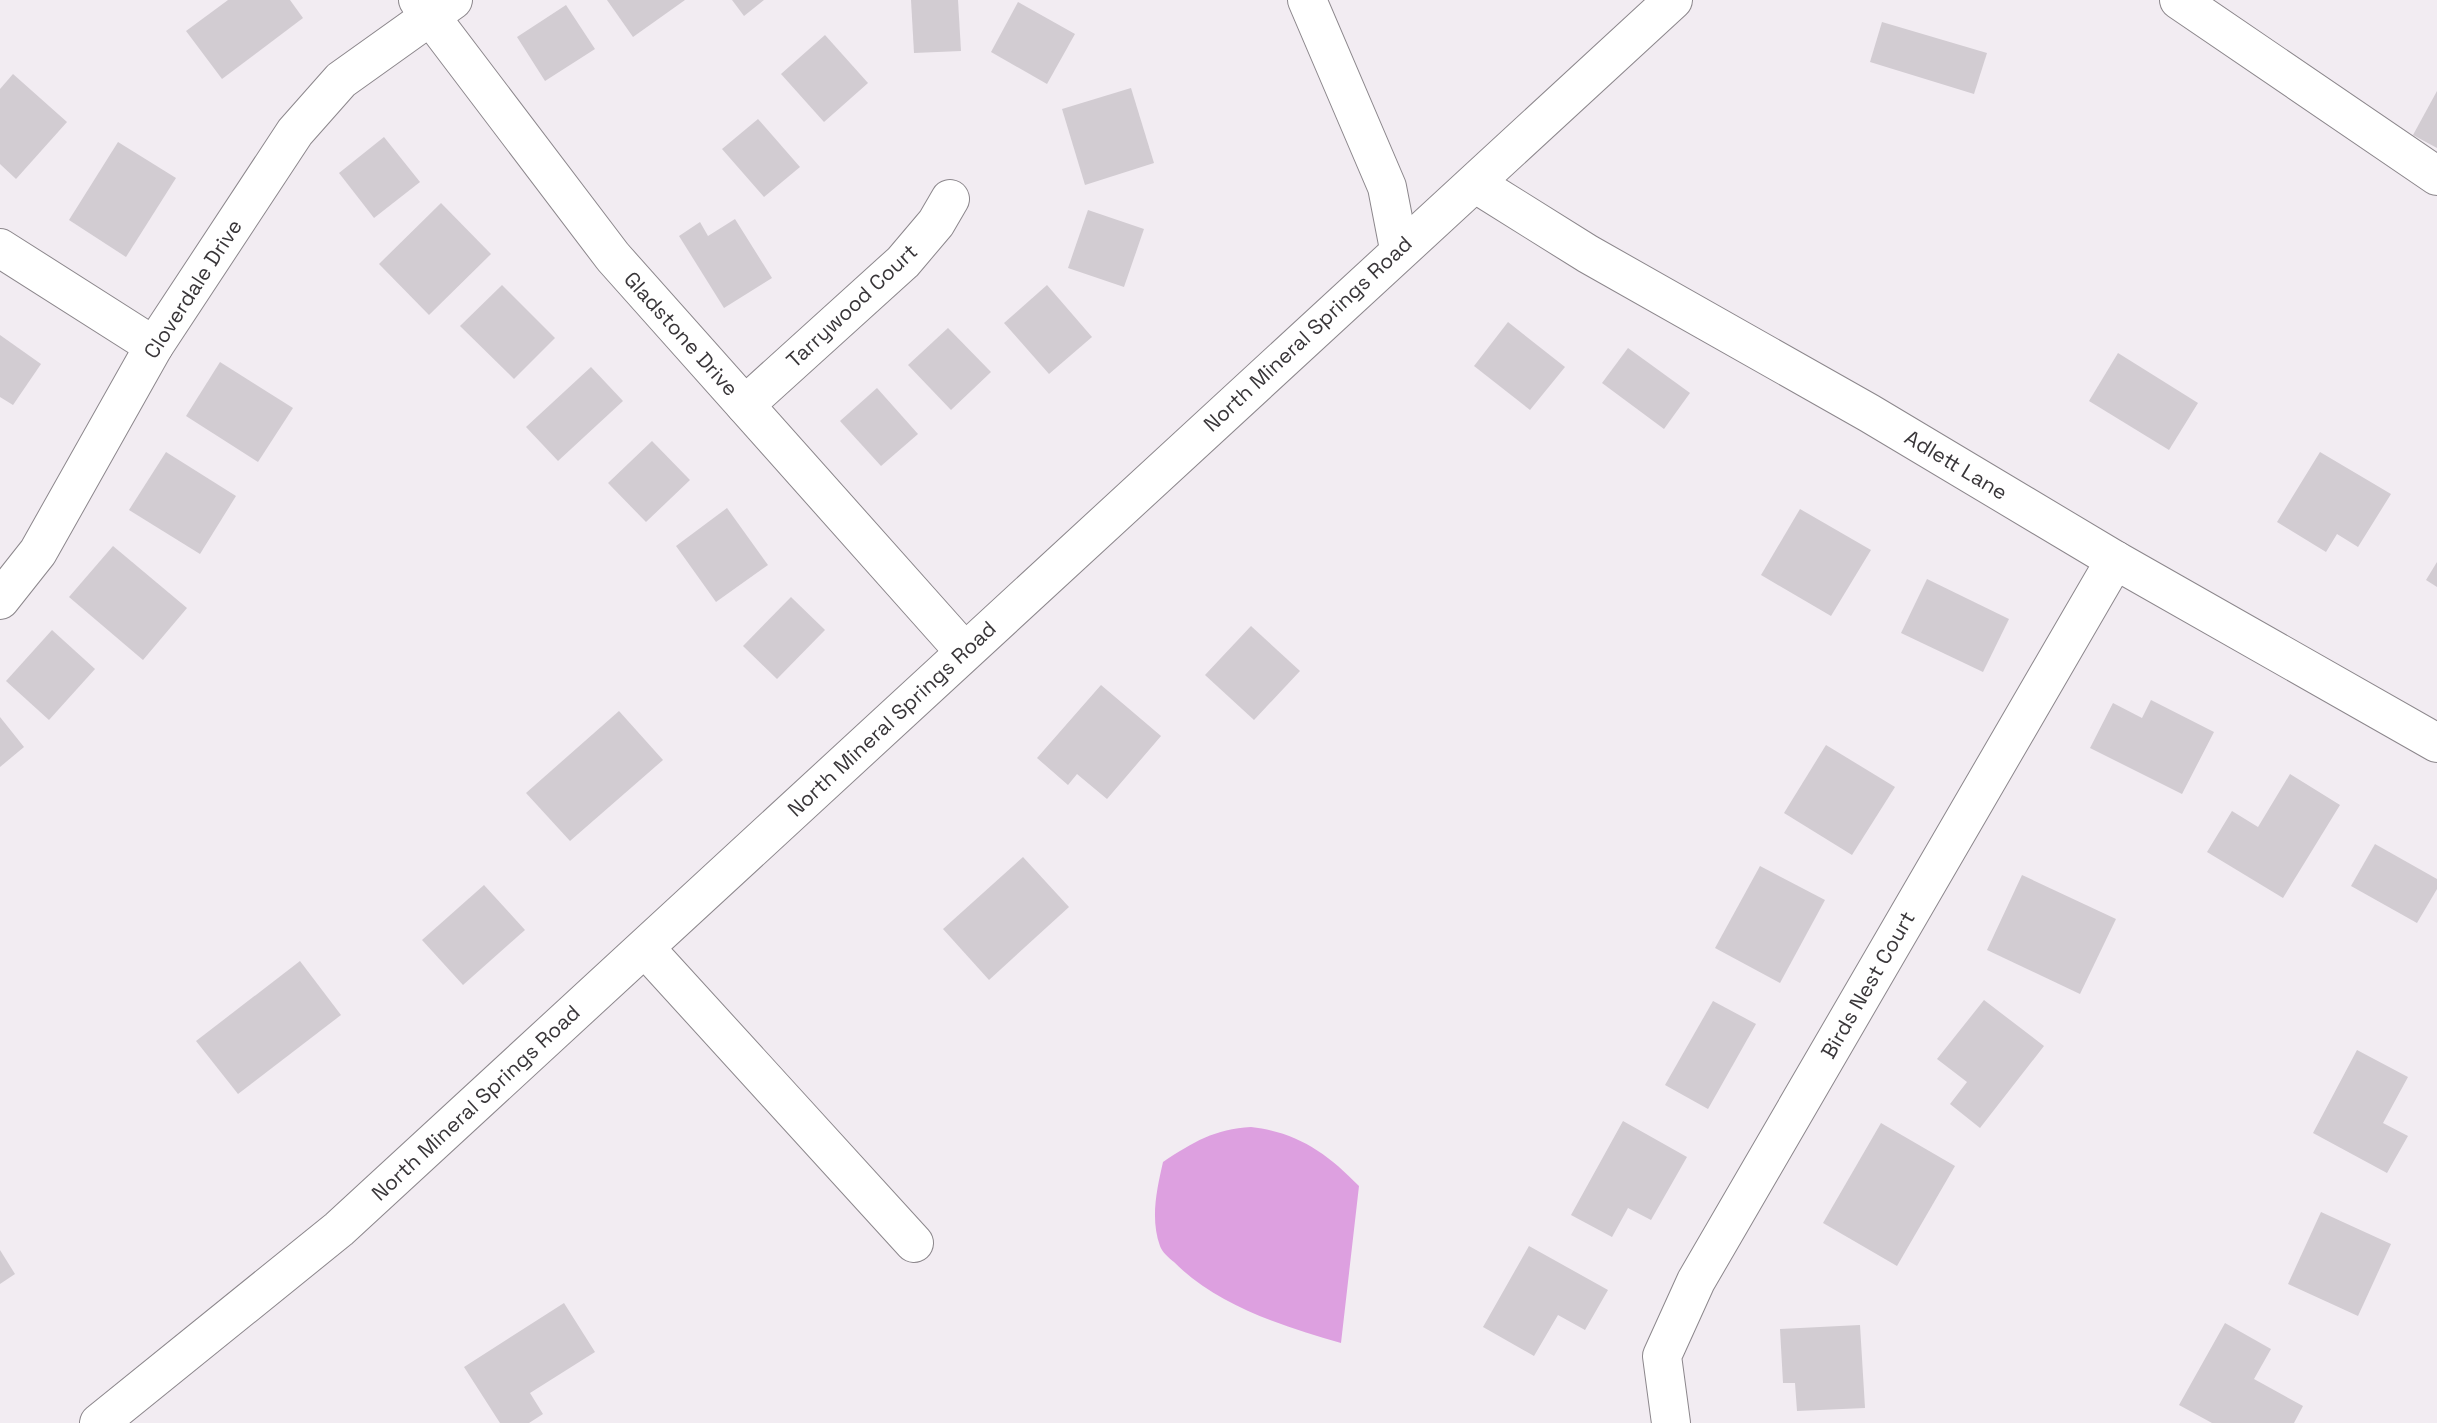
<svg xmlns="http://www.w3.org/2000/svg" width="2437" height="1423" font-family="'Space Grotesk',sans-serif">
	<rect width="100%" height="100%" fill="#f2ecf2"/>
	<path fill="#dda0e0" d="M1251,1127C1297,1132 1327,1153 1359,1186L1341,1343C1284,1327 1216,1305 1174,1262C1169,1258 1162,1252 1160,1246C1150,1218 1157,1189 1163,1162C1193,1142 1215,1129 1251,1127Z"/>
	<g fill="#d2ccd2">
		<path d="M228,0H290L303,18L222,79L186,31Z"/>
		<path d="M607,0H685L633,37Z"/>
		<path d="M732,0H764L744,16Z"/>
		<path d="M911,0H958L961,51L914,53Z"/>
		<path d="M1018,2L1075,34L1047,84L991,52Z"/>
		<path d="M566,5L595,49L545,81L517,37Z"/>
		<path d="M1882,22L1987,53L1974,94L1870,62Z"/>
		<path d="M825,35L868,83L824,122L781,74Z"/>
		<path d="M13,74L67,122L16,179L0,164V89Z"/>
		<path d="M1131,88L1154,163L1085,185L1062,109Z"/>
		<path d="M2437,91V148L2413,135Z"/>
		<path d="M758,119L800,167L764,197L722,149Z"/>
		<path d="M384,137L420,182L374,218L339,173Z"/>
		<path d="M118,142L176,178L126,257L69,220Z"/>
		<path d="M441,203L491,254L429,315L379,264Z"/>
		<path d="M1088,210L1144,229L1124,287L1068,268Z"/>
		<path d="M735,219L772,278L724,308L679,236L700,222L708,236Z"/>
		<path d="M502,285L555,338L514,379L460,326Z"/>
		<path d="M1047,285L1092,337L1049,374L1004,323Z"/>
		<path d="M1508,322L1565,367L1530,410L1474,366Z"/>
		<path d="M948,328L991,372L951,410L908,365Z"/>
		<path d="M0,335L41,364L13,405L0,397Z"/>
		<path d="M1628,348L1690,393L1664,429L1602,383Z"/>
		<path d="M2118,353L2198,403L2169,450L2089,401Z"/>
		<path d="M220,362L293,408L258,462L186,416Z"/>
		<path d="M591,367L623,401L558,461L526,427Z"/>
		<path d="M877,388L918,434L881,466L840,421Z"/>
		<path d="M652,441L690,480L646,522L608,483Z"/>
		<path d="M166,452L236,496L200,554L129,510Z"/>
		<path d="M2320,452L2391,494L2358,547L2337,534L2326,552L2277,522Z"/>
		<path d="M727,508L768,565L716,602L676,546Z"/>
		<path d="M1800,509L1871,550L1831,616L1761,575Z"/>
		<path d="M113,546L187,608L143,660L69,597Z"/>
		<path d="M2437,562V587L2426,580Z"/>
		<path d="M1927,579L2009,619L1983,672L1901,633Z"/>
		<path d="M791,597L825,630L777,679L743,646Z"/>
		<path d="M1251,626L1300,671L1254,720L1205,675Z"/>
		<path d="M52,630L95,669L49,720L6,681Z"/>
		<path d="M1101,685L1161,736L1107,799L1077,774L1068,785L1037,758Z"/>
		<path d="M2151,700L2214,732L2182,794L2090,748L2113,703L2142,718Z"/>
		<path d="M619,711L663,760L570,841L526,793Z"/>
		<path d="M0,717L24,747L0,767Z"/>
		<path d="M1826,745L1895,787L1852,855L1784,813Z"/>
		<path d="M2290,774L2340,805L2283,898L2207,852L2232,811L2258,827Z"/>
		<path d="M2375,844L2437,879V889L2417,923L2351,886Z"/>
		<path d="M1023,857L1069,907L989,980L943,929Z"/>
		<path d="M1760,866L1825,900L1780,983L1715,948Z"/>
		<path d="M2022,875L2116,919L2080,994L1987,950Z"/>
		<path d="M484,885L525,930L463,985L422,940Z"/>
		<path d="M300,961L341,1015L238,1094L196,1041Z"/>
		<path d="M1984,1000L2044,1046L1980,1128L1950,1104L1967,1082L1937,1059Z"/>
		<path d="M1713,1001L1756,1024L1708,1109L1665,1085Z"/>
		<path d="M2357,1050L2408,1077L2383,1123L2408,1136L2387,1173L2313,1133Z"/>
		<path d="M1623,1121L1687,1157L1651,1220L1628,1208L1612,1237L1571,1215Z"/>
		<path d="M1881,1123L1955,1166L1897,1266L1823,1223Z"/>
		<path d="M2321,1212L2391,1244L2358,1316L2288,1284Z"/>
		<path d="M1529,1246L1608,1290L1585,1330L1558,1315L1534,1356L1483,1327Z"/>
		<path d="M0,1250L15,1274L0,1284Z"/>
		<path d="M564,1303L595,1352L530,1393L543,1414L529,1423H500L464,1367Z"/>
		<path d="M2225,1323L2271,1349L2254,1379L2303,1406L2294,1423H2212L2179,1405Z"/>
		<path d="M1860,1325L1865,1408L1797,1411L1795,1383H1783L1780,1329Z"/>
	</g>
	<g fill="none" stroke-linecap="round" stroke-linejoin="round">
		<g stroke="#8c878c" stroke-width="40">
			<g id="minor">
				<path d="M418,0L613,257L964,651"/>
				<path d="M1307,0L1387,187L1399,249"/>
				<path d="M2179,0L2437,176"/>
				<path d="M1476,184L1588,254L1869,413L2115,560L2437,743"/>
				<path d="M0,248L154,346"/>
				<path d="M745,405L903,262L936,223L950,199"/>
				<path d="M0,600L38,552L154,346L295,132L341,80L453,0"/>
				<path d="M645,948L914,1243"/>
				<path d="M99,1423L339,1229L1673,0"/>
				<path d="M1671,1423L1662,1356L1696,1281L2115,560"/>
			</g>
		</g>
		<use href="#minor" stroke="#fff" stroke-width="38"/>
	</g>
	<g text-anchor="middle" stroke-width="5" stroke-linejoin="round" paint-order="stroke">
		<g font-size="21" fill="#393639" stroke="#fff">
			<text transform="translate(193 289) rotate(-57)" y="7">Cloverdale Drive</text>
			<text transform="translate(852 306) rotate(-43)" y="7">Tarrywood Court</text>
			<text transform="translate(681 334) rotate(48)" y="7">Gladstone Drive</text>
			<text transform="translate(1308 334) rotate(-43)" y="7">North Mineral Springs Road</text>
			<text transform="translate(1956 465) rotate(31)" y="7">Adlett Lane</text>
			<text transform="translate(892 719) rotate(-43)" y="7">North Mineral Springs Road</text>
			<text transform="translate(1868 985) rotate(-60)" y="7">Birds Nest Court</text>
			<text transform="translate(476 1103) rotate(-43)" y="7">North Mineral Springs Road</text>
		</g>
	</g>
</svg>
